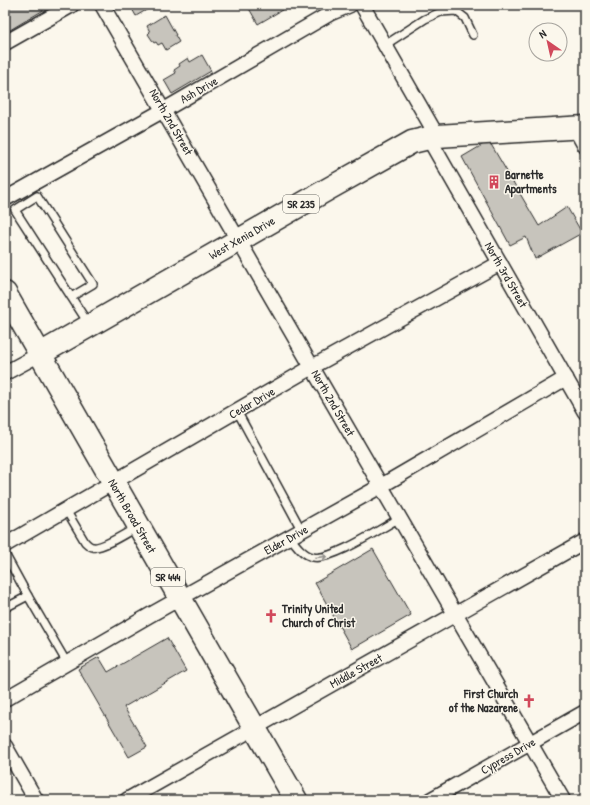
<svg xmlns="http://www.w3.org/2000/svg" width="590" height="805" font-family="'Patrick Hand',sans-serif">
	<rect width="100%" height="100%" fill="#fbf7ec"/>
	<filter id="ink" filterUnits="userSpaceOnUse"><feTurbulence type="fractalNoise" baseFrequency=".025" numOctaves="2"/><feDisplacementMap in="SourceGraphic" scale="8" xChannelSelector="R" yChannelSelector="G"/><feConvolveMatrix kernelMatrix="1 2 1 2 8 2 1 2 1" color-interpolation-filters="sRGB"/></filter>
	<g filter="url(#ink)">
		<g fill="#c7c4bc" stroke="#2b2b2b">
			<path d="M5,5H52L5,33Z"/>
			<path d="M131,5H155L136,16L131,7H132Z"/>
			<path d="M247,5H286L287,7L258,24Z"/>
			<path d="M165,15L176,35H175L179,42L166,50L162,43L158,45L156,42L154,43L148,34L150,32L147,26Z"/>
			<path d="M202,55L211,71L172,94L164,80L176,73L174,70L180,66L179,64L188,58L190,62Z"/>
			<path d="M489,141L539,226L567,207L582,233L535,259L526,237L510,245L462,157Z"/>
			<path d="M373,549L411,615L352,649L315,583Z"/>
			<path d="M167,638L186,671L124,707L147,747L129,757L78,669L99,657L108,672Z"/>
		</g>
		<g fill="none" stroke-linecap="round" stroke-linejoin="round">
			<g stroke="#2b2b2b" stroke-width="10">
				<g id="service">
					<path d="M385,45L425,19L441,12L456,11L465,18L473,35"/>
					<path d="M71,297L93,284L37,196L15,210L88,323"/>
					<path d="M237,411L302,531"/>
					<path d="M66,510L85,542C87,544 90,547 93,547C102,549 128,532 137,527"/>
					<path d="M290,537C296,545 303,555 313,557C330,562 383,527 400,518"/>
					<path d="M5,554L28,596"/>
					<path d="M5,608L28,596L67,663"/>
				</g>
			</g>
			<g stroke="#2b2b2b" stroke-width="17">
				<g id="minor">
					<path d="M102,5L563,800"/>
					<path d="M362,5L437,136"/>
					<path d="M5,43L72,5"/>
					<path d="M575,128L585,146"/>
					<path d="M428,137L585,412"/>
					<path d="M5,199L164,110L331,13L350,5"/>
					<path d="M5,373L40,354"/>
					<path d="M5,545L312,367L500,263"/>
					<path d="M5,699L150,615L381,486L566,378"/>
					<path d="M5,746L36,800"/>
					<path d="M127,800L585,541"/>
					<path d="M430,800L585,712"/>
				</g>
			</g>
			<g stroke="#2b2b2b" stroke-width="25">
				<g id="primary">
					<path d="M5,293L296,800"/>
					<path d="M40,354L330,188L412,142L437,136L585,127"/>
				</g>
			</g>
			<use href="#service" stroke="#fbf7ec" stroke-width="7"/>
			<use href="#minor" stroke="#fbf7ec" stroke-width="14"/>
			<use href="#primary" stroke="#fbf7ec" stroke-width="22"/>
		</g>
		<defs><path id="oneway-shaft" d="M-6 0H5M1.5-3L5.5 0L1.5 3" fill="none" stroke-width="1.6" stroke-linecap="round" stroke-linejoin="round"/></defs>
		<use stroke="#93918c" href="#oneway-shaft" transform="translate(321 557) rotate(-6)"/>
	</g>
	<defs>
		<g id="building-bare" transform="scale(1.08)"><path d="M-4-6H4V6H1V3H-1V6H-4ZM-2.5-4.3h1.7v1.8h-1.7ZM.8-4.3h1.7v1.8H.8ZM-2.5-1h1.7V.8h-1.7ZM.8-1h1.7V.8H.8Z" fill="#d1495b" stroke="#fbf7ec" stroke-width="2.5" paint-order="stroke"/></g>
		<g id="church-bare" transform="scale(1.08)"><path d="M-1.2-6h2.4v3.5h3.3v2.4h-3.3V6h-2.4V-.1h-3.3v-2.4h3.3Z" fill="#d1495b" stroke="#fbf7ec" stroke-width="2.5" paint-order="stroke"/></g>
	</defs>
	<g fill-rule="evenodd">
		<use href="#building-bare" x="494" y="182"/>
		<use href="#church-bare" x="271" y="616"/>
		<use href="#church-bare" x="529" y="701"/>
	</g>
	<g text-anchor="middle" stroke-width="3" stroke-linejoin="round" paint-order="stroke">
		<g fill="#fbf7ec" stroke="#696865" stroke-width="1">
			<rect x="283" y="195" width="36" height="18" rx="3"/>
			<rect x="151" y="568" width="34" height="18" rx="3"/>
		</g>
		<g font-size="11" font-weight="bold" fill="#2b2b2b">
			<text x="301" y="208">SR 235</text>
			<text x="168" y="581">SR 444</text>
		</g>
		<g font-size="12" fill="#2b2b2b" stroke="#fbf7ec">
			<text transform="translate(199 90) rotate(-30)" y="4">Ash Drive</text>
			<text transform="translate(171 122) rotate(60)" y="4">North 2nd Street</text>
			<text transform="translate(242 238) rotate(-30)" y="4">West Xenia Drive</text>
			<text transform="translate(506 275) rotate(60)" y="4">North 3rd Street</text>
			<text transform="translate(252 403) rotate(-30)" y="4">Cedar Drive</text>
			<text transform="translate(333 403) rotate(60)" y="4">North 2nd Street</text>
			<text transform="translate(132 516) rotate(60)" y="4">North Broad Street</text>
			<text transform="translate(286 540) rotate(-29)" y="4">Elder Drive</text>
			<text transform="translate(356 671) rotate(-29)" y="4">Middle Street</text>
			<text transform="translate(508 756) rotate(-30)" y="4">Cypress Drive</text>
		</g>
		<g font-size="12" font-weight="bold" fill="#2b2b2b" stroke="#fbf7ec" text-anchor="start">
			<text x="505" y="179">Barnette<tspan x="505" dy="14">Apartments</tspan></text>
			<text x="282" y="613">Trinity United<tspan x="282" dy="14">Church of Christ</tspan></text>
			<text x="518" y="698" text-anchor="end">First Church<tspan x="518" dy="14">of the Nazarene</tspan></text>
		</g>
	</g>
	<rect width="590" height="805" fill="none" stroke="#fbf7ec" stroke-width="20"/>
	<rect x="10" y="10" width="570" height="785" fill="none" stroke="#2b2b2b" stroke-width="1.5" filter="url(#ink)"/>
	<g transform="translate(548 42) rotate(326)"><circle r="19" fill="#fbf7ec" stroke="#a8a59f"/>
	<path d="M0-3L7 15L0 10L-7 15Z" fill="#d1495b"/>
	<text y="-6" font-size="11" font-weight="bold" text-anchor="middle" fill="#2b2b2b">N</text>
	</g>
</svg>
